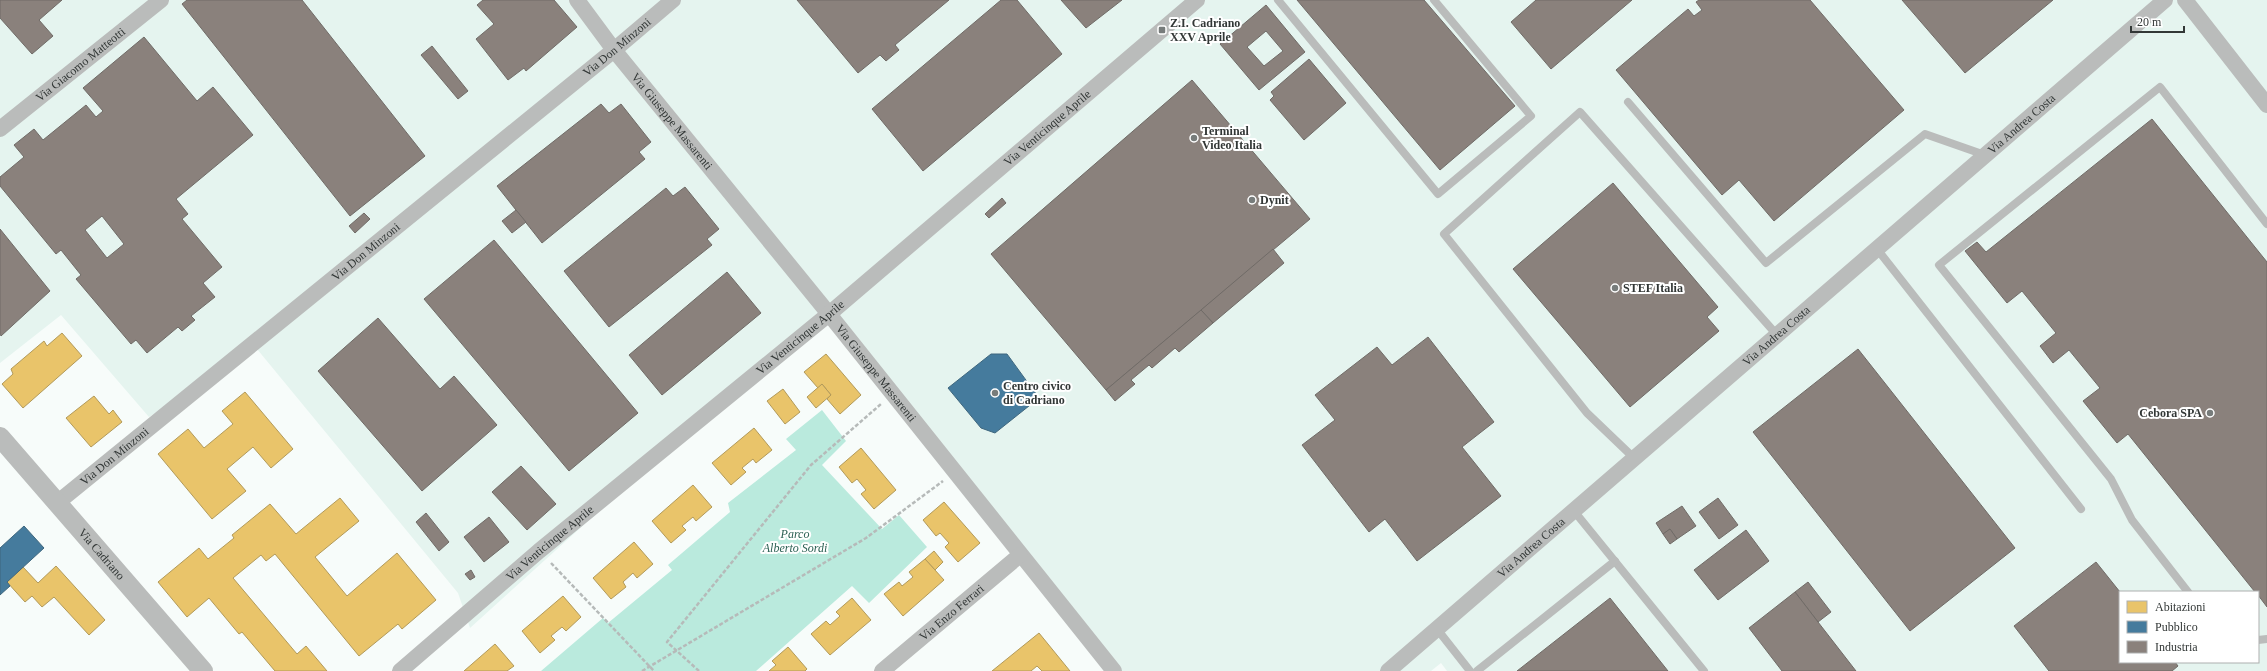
<svg xmlns="http://www.w3.org/2000/svg" width="2267" height="671" font-family="Georgia,serif">
	<rect width="100%" height="100%" fill="#f7fcfa"/>
	<path fill="#e5f4ef" fill-rule="evenodd" d="M0,0H2267V671H1447L1441,663L1431,671H1113L823,308L470,628L458,593L257,349L149,417L61,315L0,363ZM2120,592H2258V662H2120Z"/>
	<path fill="#baeadd" d="M822,410L846,441L822,465L882,529L899,515L927,547L869,603L852,586L756,671H541L603,618L608,623L672,570L668,565L730,512L728,503L796,450L786,439Z"/>
	<g fill="#e9c46a" stroke="#b29a5a">
		<path d="M62,333L82,356L23,408L2,384L13,374L11,369L44,341L47,346Z"/>
		<path d="M826,354L861,395L840,414L827,399L831,395L822,384L818,388L804,372Z"/>
		<path d="M822,384L831,395L816,408L807,397Z"/>
		<path d="M783,389L800,412L785,424L767,401Z"/>
		<path d="M245,392L293,449L271,468L253,447L227,469L246,491L212,519L158,454L188,429L204,448L233,424L222,411Z"/>
		<path d="M94,396L109,414L113,410L122,422L91,447L66,418Z"/>
		<path d="M754,428L772,450L756,463L753,459L742,468L746,472L731,485L712,463Z"/>
		<path d="M861,448L896,490L874,509L861,494L866,490L857,479L852,483L839,467Z"/>
		<path d="M693,485L712,507L696,521L693,517L682,526L686,530L671,543L652,521Z"/>
		<path d="M340,498L359,521L315,557L347,596L397,553L436,600L402,629L398,624L359,656L275,554L266,561L261,555L233,578L297,654L306,646L327,671H275L242,632L239,634L209,598L187,617L158,582L199,548L208,559L234,538L232,535L270,504L296,534Z"/>
		<path d="M944,502L980,543L958,562L945,547L949,543L940,533L936,536L923,520Z"/>
		<path d="M634,542L653,564L637,578L633,573L623,582L626,587L611,599L593,578Z"/>
		<path d="M934,551L943,562L935,570L925,559Z"/>
		<path d="M925,559L944,580L903,616L884,594L899,582L902,586L913,577L909,572Z"/>
		<path d="M56,566L105,620L89,635L54,597L42,607L32,596L25,602L7,582L23,567L38,583Z"/>
		<path d="M563,596L581,617L566,631L562,627L551,636L555,640L540,653L522,631Z"/>
		<path d="M852,598L871,620L830,655L811,634L826,621L830,625L840,616L836,612Z"/>
		<path d="M1039,633L1070,671H1042L1037,666L1031,671H992Z"/>
		<path d="M495,644L514,666L507,671H464Z"/>
		<path d="M788,647L807,669L805,671H769L776,665L772,661Z"/>
	</g>
	<g fill="#457b9d" stroke="#3f677e">
		<path d="M991,354H1007L1039,398L995,433L981,428L948,388Z"/>
		<path d="M24,526L44,548L7,582L10,586L0,595V548Z"/>
	</g>
	<g fill="#8a817c" stroke="#706b67" fill-rule="evenodd">
		<path d="M0,0H62L39,20L53,36L32,54L0,18Z"/>
		<path d="M187,0H302L425,156L350,216L182,4Z"/>
		<path d="M483,0H554L577,27L526,71L524,68L508,80L476,39L494,24L477,5Z"/>
		<path d="M797,0H949L895,45L899,50L886,61L880,55L858,73Z"/>
		<path d="M1001,0H1017L1062,54L923,171L872,109Z"/>
		<path d="M1061,0H1122L1086,28Z"/>
		<path d="M1297,0H1424L1515,106L1440,170Z"/>
		<path d="M1536,0H1632L1551,69L1511,22Z"/>
		<path d="M1699,0H1810L1904,110L1774,221L1739,180L1722,195L1616,70L1688,9L1694,16L1702,10L1696,2Z"/>
		<path d="M1902,0H2053L1965,73Z"/>
		<path d="M1266,5L1305,52L1259,90L1220,44ZM1266,31L1283,51L1264,66L1247,47Z"/>
		<path d="M144,37L197,101L213,87L253,135L176,199L188,214L182,219L222,267L203,283L215,297L191,316L195,320L182,331L178,327L147,353L136,340L131,344L76,279L81,275L61,250L56,254L0,186V177L24,157L14,145L34,129L43,140L86,105L96,117L103,111L83,88ZM102,216L124,244L107,258L85,230Z"/>
		<path d="M432,46L468,91L458,99L421,55Z"/>
		<path d="M1309,59L1346,103L1304,140L1270,100L1274,96L1271,92Z"/>
		<path d="M1192,80L1310,219L1106,390L991,254Z"/>
		<path d="M601,104L609,113L621,104L651,142L639,152L645,159L542,243L497,186Z"/>
		<path d="M2152,119L2267,262V607L2258,595V592H2255L2128,434L2117,443L2083,401L2100,388L2069,350L2053,363L2040,346L2056,333L2022,291L2007,303L1965,251L1977,242L1986,252Z"/>
		<path d="M1613,183L1718,307L1707,317L1719,331L1630,407L1513,269Z"/>
		<path d="M685,187L719,229L707,239L712,245L609,327L564,271L666,188L673,196Z"/>
		<path d="M1002,198L1006,203L989,218L985,214Z"/>
		<path d="M516,210L526,222L512,233L502,221Z"/>
		<path d="M364,213L370,219L355,233L349,226Z"/>
		<path d="M0,229L50,291L1,336L0,334Z"/>
		<path d="M494,240L638,413L569,471L424,299Z"/>
		<path d="M1273,249L1284,263L1213,323L1201,310Z"/>
		<path d="M727,272L761,313L662,395L629,355Z"/>
		<path d="M1201,310L1213,323L1179,352L1175,348L1152,368L1149,365L1131,380L1135,384L1115,401L1106,390Z"/>
		<path d="M378,318L440,389L454,376L497,425L422,491L318,371Z"/>
		<path d="M1428,337L1494,422L1462,447L1501,496L1417,561L1385,519L1369,532L1302,445L1335,420L1315,395L1377,347L1392,365Z"/>
		<path d="M1858,349L2015,548L1910,631L1753,432Z"/>
		<path d="M521,466L556,504L527,530L492,492Z"/>
		<path d="M1718,498L1738,525L1719,539L1699,512Z"/>
		<path d="M1682,506L1696,526L1677,539L1670,529L1663,534L1656,523Z"/>
		<path d="M426,513L449,542L439,551L416,522Z"/>
		<path d="M489,517L509,542L484,562L464,537Z"/>
		<path d="M1670,529L1677,539L1670,544L1663,534Z"/>
		<path d="M1746,530L1769,561L1718,600L1694,570Z"/>
		<path d="M2096,562L2120,592V662H2175L2178,666L2172,671H2049L2014,626Z"/>
		<path d="M471,570L475,577L470,580L465,574Z"/>
		<path d="M1808,582L1831,612L1818,622L1795,592Z"/>
		<path d="M1795,592L1818,622L1856,671H1782L1749,628Z"/>
		<path d="M1610,598L1668,671H1517Z"/>
	</g>
	<g fill="none" stroke-linecap="round" stroke-linejoin="round">
		<g stroke="#b6bab9" stroke-width="2.5" stroke-dasharray="4 2" stroke-linecap="butt">
			<path d="M551,563L654,671"/>
			<path d="M642,671L866,538L943,481"/>
			<path d="M699,671L667,642L811,465L881,404"/>
		</g>
		<g stroke="#babcbb" stroke-width="8">
			<path d="M1278,0L1438,194L1531,116L1434,0"/>
			<path d="M1628,102L1766,263L1925,134L1985,155"/>
			<path d="M1877,249L2081,509"/>
			<path d="M1634,458L1587,413L1444,234L1580,112L1777,335"/>
			<path d="M1574,511L1704,671"/>
			<path d="M2188,592L2132,520L2111,479L1939,265L2160,87L2267,224"/>
			<path d="M1437,629L1470,671"/>
			<path d="M2258,640L2267,639"/>
			<path d="M1477,671L1615,561"/>
		</g>
		<g stroke="#babcbb" stroke-width="16">
			<path id="s1" d="M577,0L614,50L829,314L1114,671"/>
			<path d="M2185,0L2267,105"/>
			<path id="s2" d="M0,129L161,0"/>
			<path id="s3" d="M57,503L614,50L673,0"/>
			<path id="s4" d="M400,671L539,551L829,314L1197,0"/>
			<path id="s5" d="M882,671L1020,555"/>
			<path id="s6" d="M1388,671L2165,0"/>
		</g>
		<path stroke="#babcbb" stroke-width="20" id="s7" d="M0,437L203,671"/>
	</g>
	<g fill="#777c7b" stroke="#fff" stroke-width="1.5">
		<rect x="1158" y="26" width="8" height="8" rx="2"/>
		<circle cx="1194" cy="138" r="4"/>
		<circle cx="1252" cy="200" r="4"/>
		<circle cx="1615" cy="288" r="4"/>
		<circle cx="995" cy="393" r="4"/>
		<circle cx="2210" cy="413" r="4"/>
	</g>
	<g text-anchor="middle" stroke-width="4" stroke-linejoin="round" paint-order="stroke">
		<g font-size="12" font-weight="bold" fill="#323736" stroke="#fff" text-anchor="start">
			<text x="1170" y="27">Z.I. Cadriano<tspan x="1170" dy="14">XXV Aprile</tspan></text>
			<text x="1202" y="135">Terminal<tspan x="1202" dy="14">Video Italia</tspan></text>
			<text x="1260" y="204">Dynit</text>
			<text x="1623" y="292">STEF Italia</text>
			<text x="1003" y="390">Centro civico<tspan x="1003" dy="14">di Cadriano</tspan></text>
			<text x="2202" y="417" text-anchor="end">Cebora SPA</text>
		</g>
		<g font-size="12" fill="#323736" stroke="#fff">
			<text dy="4" stroke="none"><textPath href="#s3" startOffset="722">Via Don Minzoni</textPath></text>
			<text dy="4" stroke="none"><textPath href="#s2" startOffset="103">Via Giacomo Matteotti</textPath></text>
			<text dy="4" stroke="none"><textPath href="#s1" startOffset="154">Via Giuseppe Massarenti</textPath></text>
			<text dy="4" stroke="none"><textPath href="#s6" startOffset="837">Via Andrea Costa</textPath></text>
			<text dy="4" stroke="none"><textPath href="#s4" startOffset="845">Via Venticinque Aprile</textPath></text>
			<text dy="4" stroke="none"><textPath href="#s3" startOffset="398">Via Don Minzoni</textPath></text>
			<text dy="4" stroke="none"><textPath href="#s6" startOffset="513">Via Andrea Costa</textPath></text>
			<text dy="4" stroke="none"><textPath href="#s4" startOffset="521">Via Venticinque Aprile</textPath></text>
			<text dy="4" stroke="none"><textPath href="#s1" startOffset="478">Via Giuseppe Massarenti</textPath></text>
			<text dy="4" stroke="none"><textPath href="#s3" startOffset="74">Via Don Minzoni</textPath></text>
			<text dy="4" stroke="none"><textPath href="#s4" startOffset="197">Via Venticinque Aprile</textPath></text>
			<text dy="4" stroke="none"><textPath href="#s6" startOffset="189">Via Andrea Costa</textPath></text>
			<text dy="4" stroke="none"><textPath href="#s7" startOffset="155">Via Cadriano</textPath></text>
			<text dy="4" stroke="none"><textPath href="#s5" startOffset="91">Via Enzo Ferrari</textPath></text>
		</g>
		<g font-size="12" font-style="italic" fill="#2b6053" stroke="#fff">
			<text x="795" y="538">Parco<tspan x="795" dy="14">Alberto Sordi</tspan></text>
		</g>
	</g>
	<rect x="2119" y="591" width="140" height="72" fill="#ffffff" stroke="#adafaf"/>
	<rect x="2127" y="601" width="20" height="12" fill="#e9c46a" stroke="#adafaf"/>
	<text x="2155" y="611" font-size="12" fill="#323736">Abitazioni</text>
	<rect x="2127" y="621" width="20" height="12" fill="#457b9d" stroke="#adafaf"/>
	<text x="2155" y="631" font-size="12" fill="#323736">Pubblico</text>
	<rect x="2127" y="641" width="20" height="12" fill="#8a817c" stroke="#adafaf"/>
	<text x="2155" y="651" font-size="12" fill="#323736">Industria</text>
	<path d="M2131 26v6h53v-6" fill="none" stroke="#323736" stroke-width="2"/>
	<text x="2137" y="26" font-size="12" fill="#323736" stroke="#ffffff" stroke-width="3" paint-order="stroke">20 m</text>
</svg>
